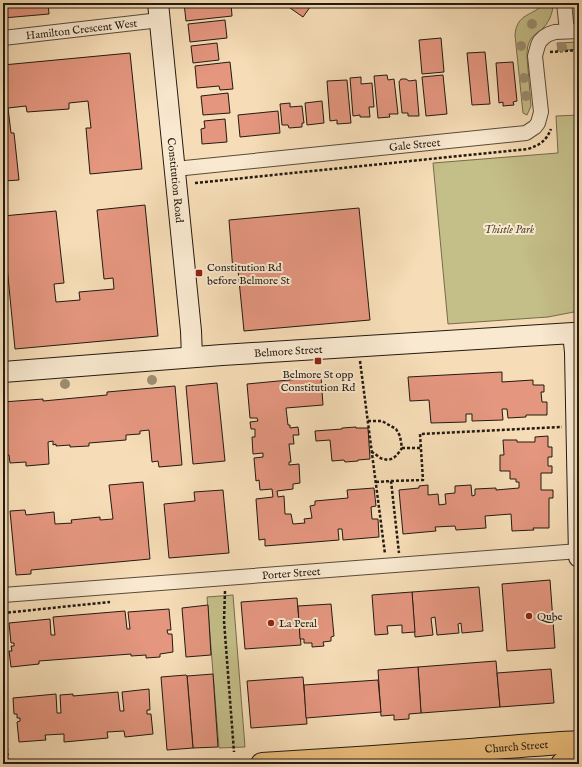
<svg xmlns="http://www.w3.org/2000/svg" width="582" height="767" font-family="'IM FELL English',serif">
	<rect width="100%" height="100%" fill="#f6ddb7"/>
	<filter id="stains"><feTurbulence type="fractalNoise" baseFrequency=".005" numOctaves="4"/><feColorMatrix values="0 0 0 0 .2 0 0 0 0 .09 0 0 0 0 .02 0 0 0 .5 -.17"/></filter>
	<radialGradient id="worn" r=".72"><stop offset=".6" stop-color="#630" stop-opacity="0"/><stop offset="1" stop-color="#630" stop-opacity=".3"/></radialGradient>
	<g fill="#c4be89" stroke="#746c4d">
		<path d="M544,3H553C553,14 549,23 540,31C537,33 534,35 531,39C527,45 527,51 527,57L531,106L527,115L523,113L515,35C517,12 533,17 544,3Z"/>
		<path d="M579,42V49L558,51L557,43Z"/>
		<path d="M579,115V311L548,317L448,324L433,163L558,153L556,116Z"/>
		<path d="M233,595L245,747L219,748L207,597Z"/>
	</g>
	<g fill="#e4967f" stroke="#231a11">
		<path d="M3,3H48L49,14L3,18Z"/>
		<path d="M184,3H231L232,16L186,21Z"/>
		<path d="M283,3H313L303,17Z"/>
		<path d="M508,3H532V5L509,7Z"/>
		<path d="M225,20L227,38L190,42L188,24Z"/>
		<path d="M441,38L444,72L422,74L419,40Z"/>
		<path d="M217,43L219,60L193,63L191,46Z"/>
		<path d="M485,52L490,104L472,105L467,53Z"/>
		<path d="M130,53L142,169L90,174L86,128H91L88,101L69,103V109L27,112L26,106L8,108L11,133H14L19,180L3,181V65Z"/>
		<path d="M230,62L233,89L220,90L219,86L197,88L195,66Z"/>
		<path d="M513,62L517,101L513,102L514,105L503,106V102L499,103L496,63Z"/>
		<path d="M387,75L388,80L394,79L398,114H389L390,117L378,118L374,76Z"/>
		<path d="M443,75L447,114L426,116L422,77Z"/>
		<path d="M361,77V84L372,83L374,107H369L370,117H360V115L353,116L350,78Z"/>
		<path d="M401,79H406L409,81L416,80L419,116H408V113H402L399,82Z"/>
		<path d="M347,80L351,123L337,124V120L330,121L327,81Z"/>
		<path d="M228,93L230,113L203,115L201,96Z"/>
		<path d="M322,101L324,123L307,125L305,103Z"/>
		<path d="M290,103V107L302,106L304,123H302V127L289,128L288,125H282L280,104Z"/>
		<path d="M278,111L280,133L240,137L238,115Z"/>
		<path d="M225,119L227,142L202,144L201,129L205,128L204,121Z"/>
		<path d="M145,205L158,336L15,349L3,225V216L56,211L64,283L54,284L56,302L80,300L79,292L114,289L113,278L104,279L97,210Z"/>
		<path d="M359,208L370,320L244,331L238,270L233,271L229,220Z"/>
		<path d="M502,372V382L533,380V385H544V392H541L542,402H547V415H526V417L508,418L507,409H502L503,420L472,421V414H466V422L431,423L429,400L410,401L408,377Z"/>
		<path d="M321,377L323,405L286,408L288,425H290V428L298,427L299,435H293L294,444H289L291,462H289V465L299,464L300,483L293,484V489L277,491L278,497L284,496L285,514H291L293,524L305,523L304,519L312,518L310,506L315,505V501L348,498L347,490L374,488L376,506L371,507L372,519H378L379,537L343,540L342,529H338L339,540L265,546V539L259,540L256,499L273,497L272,489L260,490L259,480L256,481L254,458L263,457V453L253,454L252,437H255V429H251L250,422L258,421L257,418H250L247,384Z"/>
		<path d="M217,383L225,461L193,464L186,386Z"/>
		<path d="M175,386L182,465L159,467L158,461L152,462L149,430L140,431V434L126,435V440L89,443V446L70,447V445L56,446V444L53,445V441L48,442L49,464L26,466V462L10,463L9,455H5L3,430V402L43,399V401L107,395V392Z"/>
		<path d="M356,427V428H368L370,459L358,460V461L345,462L344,460L332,461L330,440L316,441L315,431L342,429V428Z"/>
		<path d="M548,436V447H552V457H548V466H552V473H541V490H553V498H549V528H533L534,530L512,531L511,514L485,516L486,528L456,530L455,526L435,527L436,531L403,534L399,490L419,488V486L428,485V495L438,494L439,505L446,504L445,494L455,493V486L471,485L472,496L475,495V489L496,488V490L519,488V482H516V479H510V471H500V455H504L503,440H517V442H535V437Z"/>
		<path d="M143,482L150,559L31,570V574L16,575L10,511L25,510L26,515L54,512L55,524L72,523L71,520L100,517V520L113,519L109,485Z"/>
		<path d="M223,490L229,553L169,558L164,504L195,501L194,492Z"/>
		<path d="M550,580L555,648L507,651L502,584Z"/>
		<path d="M479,587L483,631L462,633L461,623L458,624L459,633L437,635L435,617L431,618L433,635L415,637L412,592Z"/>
		<path d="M412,592L415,632L402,633V625L387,626L388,634L375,635L372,595Z"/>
		<path d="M297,598L301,645L245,649L241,602Z"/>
		<path d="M331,604L334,636L331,637V641L323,642L324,646L312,647V643H304V639H300L298,606Z"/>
		<path d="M208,605L211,655L186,657L182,608Z"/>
		<path d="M169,609L171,630H167L168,634H172L173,652L160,654V657L146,658V655L131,656V654L39,661V664L11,667L9,651H12L11,646H14V643H11L9,623L50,619L51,635H55L53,617L125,611L127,629H130L128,612Z"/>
		<path d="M496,661L500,707L421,713L418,667Z"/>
		<path d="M418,667L421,713L409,714V719L394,720V715L381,716L378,670Z"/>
		<path d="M551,669L554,703L500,707L497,673Z"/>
		<path d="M213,674L218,747L193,748L187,676Z"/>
		<path d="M186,675L187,676L193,748L167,750L161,677Z"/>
		<path d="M303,677L307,724L251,728L247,681Z"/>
		<path d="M378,680L381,712L306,718L304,685Z"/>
		<path d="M149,689L150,710H147V714H151L153,734L125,737L124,731L107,732L108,738L64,742V734L45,735L46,740L19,742L17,722L20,721V718H17V714H14L13,698L56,694L57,713H61L60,695L73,694V696L118,692L120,711H124L122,692Z"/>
	</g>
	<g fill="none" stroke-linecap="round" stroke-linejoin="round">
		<g stroke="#584b3a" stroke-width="16">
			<g id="minor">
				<path d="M564,3L567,31"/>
				<path id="s1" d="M3,38L160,20"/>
				<path id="s2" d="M175,169L526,133L535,127L538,123L541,112L535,56L538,45L540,41L544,37L549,34L555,32L579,31"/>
				<path id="s3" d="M3,595L579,551"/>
			</g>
		</g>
		<g stroke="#231a11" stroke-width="22">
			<g id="secondary">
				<path id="s4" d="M158,3L191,331L192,357"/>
				<path id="s5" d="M3,372L222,355L573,333L575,352L579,557"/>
			</g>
		</g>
		<g stroke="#231a11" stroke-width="24">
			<g id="trunk">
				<path id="s6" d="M262,764C331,760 401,755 470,750C507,747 543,744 579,742"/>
				<path d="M562,764L579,763"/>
			</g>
		</g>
		<g stroke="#231a11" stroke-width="2.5" stroke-dasharray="3 2" stroke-linecap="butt">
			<path d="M550,52L579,50"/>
			<path d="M195,183L528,149C540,145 546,141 551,129"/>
			<path d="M360,361L385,554"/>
			<path d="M368,421H382L396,429L400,436L402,448C398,454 393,462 384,459C380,459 376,454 372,452"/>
			<path d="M402,448H421"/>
			<path d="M391,481L423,480L420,434L562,427"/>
			<path d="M376,482L391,481L399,553"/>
			<path d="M3,550L6,583"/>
			<path d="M225,591L224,621L234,752"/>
			<path d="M3,613L110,602"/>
			<path d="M3,693L8,764"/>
		</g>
		<use href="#minor" stroke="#f9e9d0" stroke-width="14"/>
		<use href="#secondary" stroke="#f9e9d0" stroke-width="20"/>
		<use href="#trunk" stroke="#ebbe7c" stroke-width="22"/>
	</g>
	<g fill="#9c8d70">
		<circle cx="532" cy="24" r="5"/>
		<circle cx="521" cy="46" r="5"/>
		<circle cx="562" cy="47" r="5"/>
		<circle cx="524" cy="78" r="5"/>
		<circle cx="526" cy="96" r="5"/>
		<circle cx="152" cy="380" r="5"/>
		<circle cx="65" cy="384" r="5"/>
	</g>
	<g fill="#8f2418" stroke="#f9e9d0" stroke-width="1.5">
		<rect x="195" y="269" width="8" height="8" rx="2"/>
		<rect x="314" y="357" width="8" height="8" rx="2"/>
		<circle cx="529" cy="616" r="4"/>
		<circle cx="271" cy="623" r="4"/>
	</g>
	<g text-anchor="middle" stroke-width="4" stroke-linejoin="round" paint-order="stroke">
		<g font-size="11" fill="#231a11" stroke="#f9e9d0">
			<text dy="4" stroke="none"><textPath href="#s1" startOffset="79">Hamilton Crescent West</textPath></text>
			<text dy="4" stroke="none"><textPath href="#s2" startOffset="241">Gale Street</textPath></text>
			<text dy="4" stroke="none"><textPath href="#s4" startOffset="178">Constitution Road</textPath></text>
			<text dy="4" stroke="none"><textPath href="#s5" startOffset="286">Belmore Street</textPath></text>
			<text dy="4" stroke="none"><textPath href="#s3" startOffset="289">Porter Street</textPath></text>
			<text dy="4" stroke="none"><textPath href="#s6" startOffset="255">Church Street</textPath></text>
		</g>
		<g font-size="11" font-style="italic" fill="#534b35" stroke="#f9e9d0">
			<text x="509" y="233">Thistle Park</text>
		</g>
		<g font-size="11" fill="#231a11" stroke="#f9e9d0" text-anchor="start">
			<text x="207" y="271">Constitution Rd<tspan x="207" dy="13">before Belmore St</tspan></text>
			<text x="318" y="378" text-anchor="middle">Belmore St opp<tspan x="318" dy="13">Constitution Rd</tspan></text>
			<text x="537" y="620">Qube</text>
			<text x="279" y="627">La Peral</text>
		</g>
	</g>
	<rect width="582" height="767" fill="none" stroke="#f6ddb7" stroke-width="16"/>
	<rect x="4" y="4" width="574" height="759" fill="none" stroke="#231a11" stroke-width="2"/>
	<rect x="8" y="8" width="566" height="751" fill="none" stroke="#231a11"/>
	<rect width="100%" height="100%" filter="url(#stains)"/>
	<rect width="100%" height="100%" fill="url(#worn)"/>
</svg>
